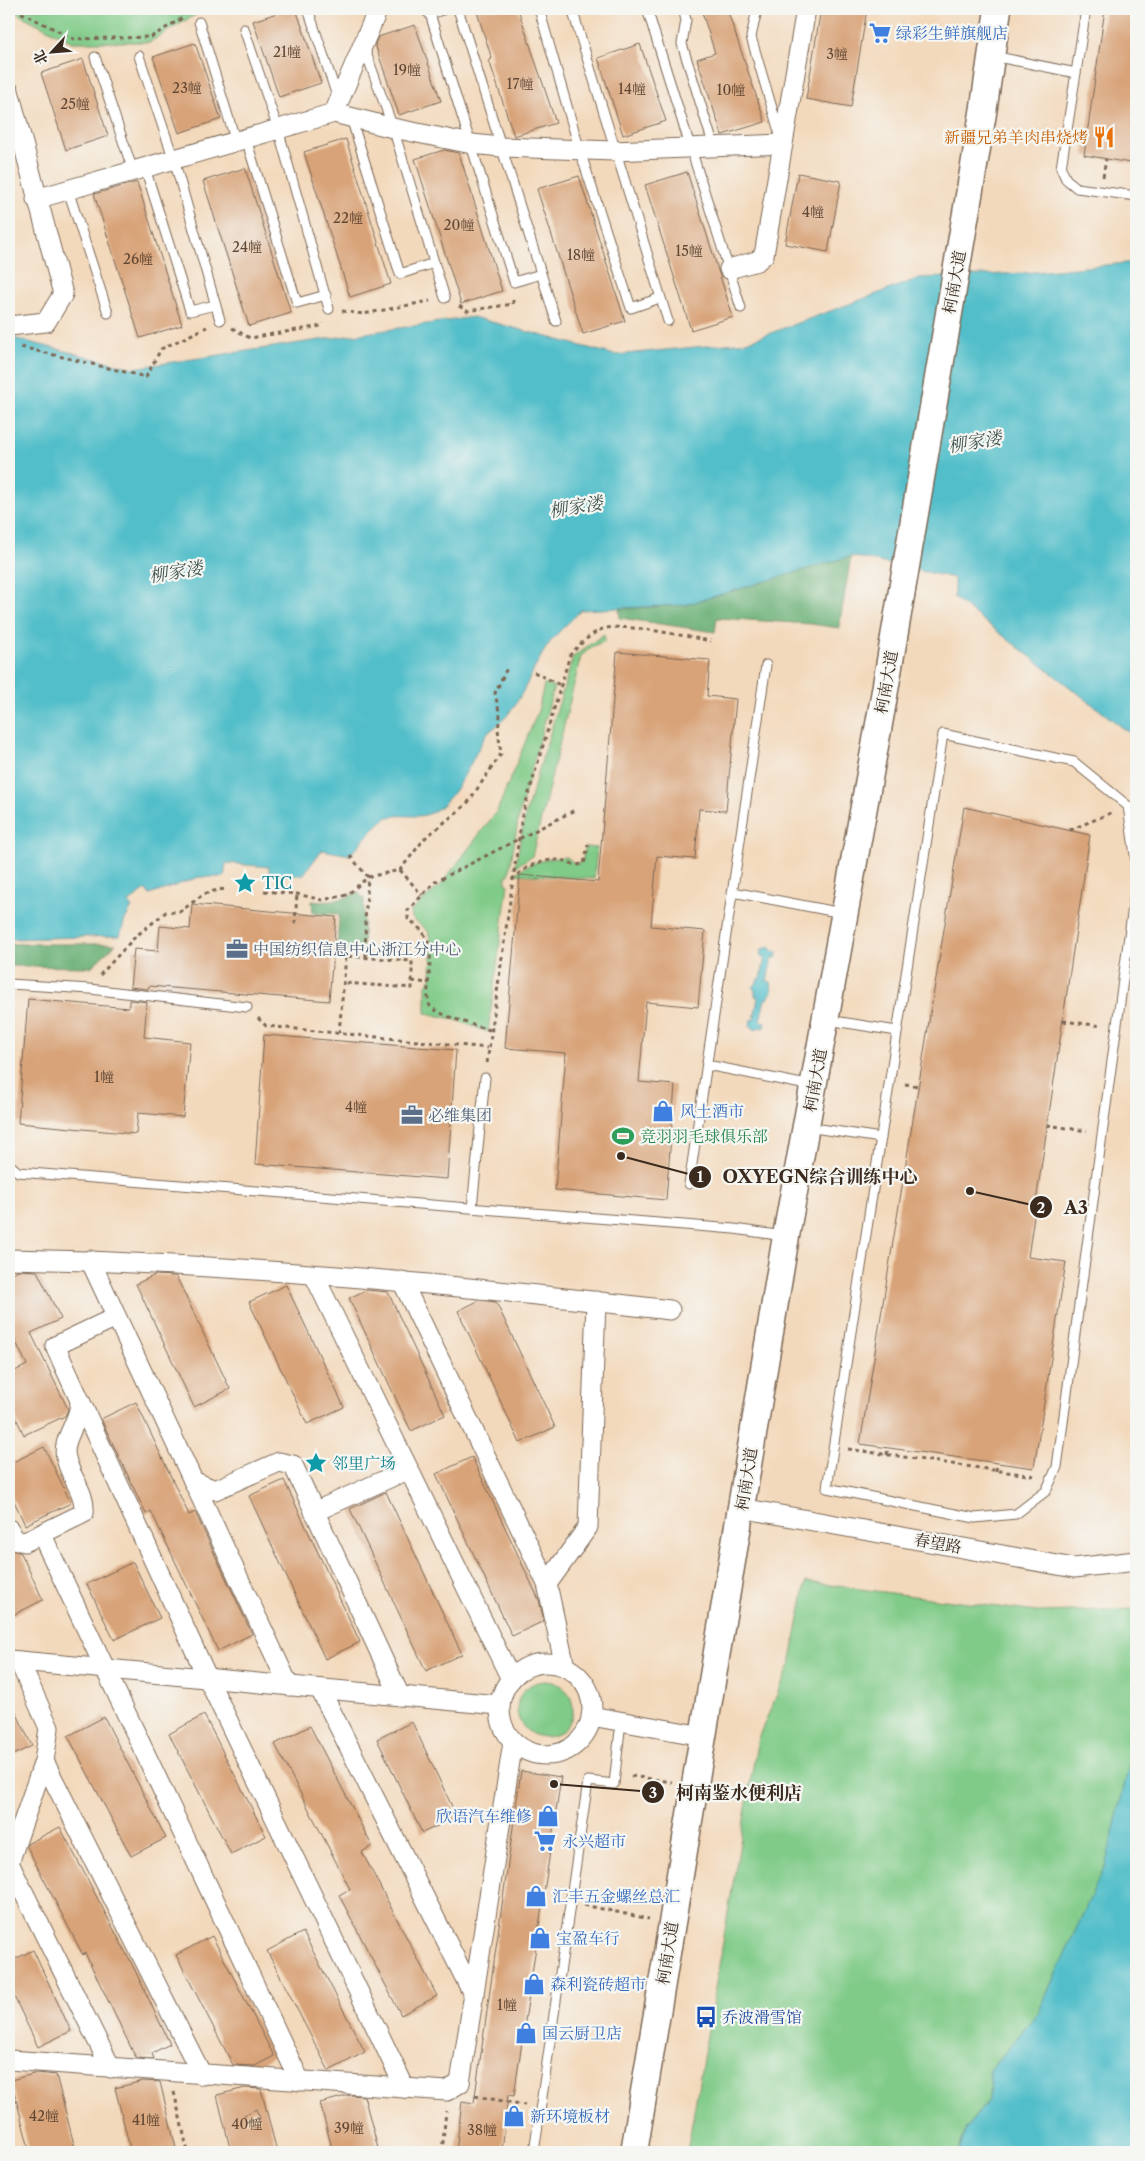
<svg xmlns="http://www.w3.org/2000/svg" width="1145" height="2161" font-family="'Libre Caslon Text','Noto Serif SC',serif">
	<rect width="100%" height="100%" fill="#f6f6f2"/>
	<filter id="ink" filterUnits="userSpaceOnUse"><feTurbulence type="fractalNoise" baseFrequency=".02" numOctaves="2"/><feDisplacementMap in="SourceGraphic" scale="10" xChannelSelector="R" yChannelSelector="G"/><feConvolveMatrix kernelMatrix="1 2 1 2 8 2 1 2 1" color-interpolation-filters="sRGB"/></filter>
	<filter id="wash" filterUnits="userSpaceOnUse"><feTurbulence type="fractalNoise" baseFrequency=".0096" numOctaves="4" result="noise"/><feDisplacementMap in="SourceGraphic" scale="20" xChannelSelector="R" yChannelSelector="G"/><feGaussianBlur stdDeviation="1.12" result="paint"/><feColorMatrix in="noise" values="0 0 0 0 0 0 0 0 0 0 0 0 0 0 0 0 0 1.4 0 .05"/><feComposite in="paint" operator="in"/></filter>
	<g filter="url(#wash)">
		<rect width="100%" height="100%" fill="#f3d9bc"/>
		<g fill="#80cb88" stroke="#5e7a53">
			<path d="M9,9H205L150,42H72Z"/>
			<path d="M604,634L605,641L593,646L581,656L532,856L515,867L525,816L573,657Z"/>
			<path d="M544,684L554,687L519,815L509,875H506V883L508,884L488,1032L453,1019L426,1013V985L431,979L432,947L428,931L412,918L411,911L440,886L497,811L538,711Z"/>
			<path d="M585,847L597,848L594,879L515,874C527,862 550,858 567,857L575,864L582,862Z"/>
			<path d="M806,1582L1037,1612L1136,1609V1735L1107,1863L1038,2013L990,2070L989,2100L966,2128L959,2152H687L758,1738L790,1665Z"/>
			<circle cx="545" cy="1709" r="28"/>
		</g>
		<g fill="#68af74" stroke="#526c49">
			<path d="M851,556L839,628L811,624L717,618L715,632L620,618L619,609L685,605Z"/>
			<path d="M357,892L364,898L363,952L337,950L339,914L313,913L312,901C327,903 344,900 357,892Z"/>
			<path d="M9,944H116L91,967L9,966Z"/>
		</g>
		<g fill="#51bec9" stroke="#467474">
			<path d="M1136,262V738L954,598V578L851,556L685,605L581,610C570,622 555,634 546,648C527,678 519,713 487,733C473,757 457,798 433,812C419,820 404,813 388,817C379,820 358,847 350,855L322,850L303,875H269V867L226,863L224,877H199L150,895L146,890L129,902L132,907L125,920L120,936L9,939V337L133,368L473,317L615,355L746,342L920,278L1025,273Z"/>
			<path d="M770,947L773,952H777L776,958H772L767,981L771,982L772,991L768,999H765L760,1021L765,1022L764,1028L759,1027L756,1030L750,1026L751,1019L754,1020L758,997L755,996V991L753,987L756,984L758,979H761L765,957L761,956L762,949Z"/>
			<path d="M1136,1735V2152H959L966,2128L989,2100L990,2070L1038,2013L1106,1863Z"/>
		</g>
		<g id="blocks">
			<g fill="#d8a378" fill-rule="evenodd">
				<path d="M289,9H296L321,83L279,97L253,21Z"/>
				<path d="M476,9H518L556,123L514,136L489,60L492,59Z"/>
				<path d="M701,9H727L765,122L722,135L697,59L715,53Z"/>
				<path d="M821,9H867L851,107L806,99Z"/>
				<path d="M1105,9H1136V164L1084,155Z"/>
				<path d="M415,25L441,101L399,115L375,44L378,37Z"/>
				<path d="M195,43L221,119L179,133L153,57Z"/>
				<path d="M640,44L666,121L623,135L598,58Z"/>
				<path d="M83,59L108,136L66,150L41,73Z"/>
				<path d="M346,139L391,284L350,297L304,152Z"/>
				<path d="M444,150L459,153L502,291L461,304L415,159Z"/>
				<path d="M245,168L291,313L249,326L203,181Z"/>
				<path d="M687,172L733,317L691,330L645,185Z"/>
				<path d="M798,173L841,181L828,252L785,244Z"/>
				<path d="M579,176L625,321L583,334L537,189Z"/>
				<path d="M137,182L182,325L140,338L94,194Z"/>
				<path d="M617,652L710,660L707,696L736,699L726,811L699,809L695,859L657,856L651,926L705,931L698,1007L646,1002L639,1082L675,1085L666,1200L555,1190L566,1053L505,1048L520,875L598,882Z"/>
				<path d="M964,807L1090,835L1028,1257L1066,1262L1034,1468L860,1444Z"/>
				<path d="M192,904L336,917L329,1001L149,986L148,989L130,987L134,949L158,951L160,926L190,929Z"/>
				<path d="M28,999L129,1008V1000L147,1002L144,1037L190,1042L183,1117L138,1113L136,1134L18,1123Z"/>
				<path d="M264,1035L456,1050L447,1179L255,1164Z"/>
				<path d="M18,1270L37,1271L61,1319L31,1333L68,1409L65,1416L24,1435L9,1403V1374L27,1365L9,1328V1275Z"/>
				<path d="M155,1275L176,1276L230,1389L194,1407L136,1284Z"/>
				<path d="M286,1285L344,1407L307,1424L249,1302Z"/>
				<path d="M366,1290L388,1292L445,1415L411,1431L349,1298Z"/>
				<path d="M480,1300L496,1302L555,1427L520,1443L458,1311Z"/>
				<path d="M136,1402L189,1515L195,1512L252,1634L218,1651L151,1511L146,1514L101,1419Z"/>
				<path d="M44,1447L71,1503L25,1525L9,1490V1464Z"/>
				<path d="M472,1457L539,1600L544,1621L512,1636L436,1474Z"/>
				<path d="M284,1480L360,1642L325,1659L249,1496Z"/>
				<path d="M386,1492L462,1654L426,1671L350,1509Z"/>
				<path d="M9,1549L21,1553L43,1600L9,1617Z"/>
				<path d="M133,1562L160,1618L114,1640L87,1584Z"/>
				<path d="M9,1697L32,1746L9,1757Z"/>
				<path d="M204,1715L266,1836L231,1854L169,1734Z"/>
				<path d="M104,1717L166,1838L131,1856L68,1736Z"/>
				<path d="M412,1722L457,1817L422,1833L377,1739Z"/>
				<path d="M310,1726L372,1846L362,1852L437,1996L401,2015L339,1895L350,1889L275,1744Z"/>
				<path d="M521,1771L561,1777L514,2096L508,2095L502,2152H456L462,2101L474,2103Z"/>
				<path d="M60,1827L132,1964L170,2044L152,2053L154,2059L136,2058L85,1953L83,1955L27,1847V1844Z"/>
				<path d="M303,1932L365,2052L329,2071L267,1951Z"/>
				<path d="M212,1936L274,2056L255,2066L233,2065L176,1955Z"/>
				<path d="M33,1950L71,2031L38,2047L9,1986V1962Z"/>
				<path d="M37,2073L56,2075L76,2152H30L11,2080Z"/>
				<path d="M143,2081L160,2082L177,2152H131L115,2088Z"/>
				<path d="M245,2088L261,2089L277,2152H231L217,2095ZM256,2109L260,2118L246,2122L244,2115Z"/>
				<path d="M350,2095L364,2096L379,2152H333L320,2103Z"/>
			</g>
		</g>
	</g>
	<g filter="url(#ink)">
		<use href="#blocks" fill-opacity="0" stroke="#7b6755" stroke-width="1"/>
		<g fill="none" stroke-linecap="round" stroke-linejoin="round">
			<g stroke="#7b6755" stroke-width="11">
				<g id="lane">
					<path d="M308,9L338,99"/>
					<path d="M423,9L430,14L514,282L541,274"/>
					<path d="M458,9L556,321"/>
					<path d="M539,9L580,151L631,308L660,298"/>
					<path d="M572,9L668,321"/>
					<path d="M647,9L741,308"/>
					<path d="M683,9L686,20L682,44L714,147"/>
					<path d="M754,9L756,14L751,37L780,135"/>
					<path d="M1086,9L1061,168L1066,179L1077,188L1136,196"/>
					<path d="M430,14L445,9"/>
					<path d="M199,22L236,142"/>
					<path d="M244,29L278,129L329,309"/>
					<path d="M364,47L393,128L445,298"/>
					<path d="M139,56L174,160L220,320"/>
					<path d="M993,56L1076,73"/>
					<path d="M95,57L133,171"/>
					<path d="M351,118L400,274L434,263"/>
					<path d="M246,139L297,303L326,295"/>
					<path d="M145,168L190,311L215,305"/>
					<path d="M68,190L108,313"/>
					<path d="M1136,862L1128,806L1074,762L943,734L827,1488L975,1518L1016,1514L1046,1491L1057,1467L1136,884"/>
					<path d="M733,892L842,913"/>
					<path d="M9,984L90,989L247,1007"/>
					<path d="M828,1020L897,1031"/>
					<path d="M707,1065L812,1086"/>
					<path d="M807,1127L881,1138"/>
					<path d="M9,1164L18,1172L734,1229L784,1236"/>
					<path d="M689,1184L766,665"/>
					<path d="M472,1208L485,1078"/>
					<path d="M534,2152L588,1781L614,1784L621,1721"/>
				</g>
			</g>
			<g stroke="#7b6755" stroke-width="21">
				<g id="street">
					<path d="M9,91L63,294L46,322L9,326"/>
					<path d="M334,113L378,9"/>
					<path d="M36,199L334,113L393,128L472,144L501,147L614,151L783,144"/>
					<path d="M729,269L757,261L764,255L806,9"/>
					<path d="M9,1259C230,1263 450,1284 670,1310"/>
					<path d="M90,1260L289,1686"/>
					<path d="M314,1275L511,1679"/>
					<path d="M402,1281L547,1584L565,1667"/>
					<path d="M116,1317L55,1346L208,1679L405,2088"/>
					<path d="M193,1481L215,1490L279,1462L293,1465L400,1696"/>
					<path d="M741,1508L1074,1568L1136,1561"/>
					<path d="M314,1512L407,1470"/>
					<path d="M9,1529L15,1540L25,1542L84,1513C86,1492 70,1478 66,1458C61,1439 80,1422 80,1402"/>
					<path d="M42,1535L300,2081"/>
					<path d="M547,1584L588,1527L596,1301"/>
					<path d="M9,1660L499,1705"/>
					<circle cx="546" cy="1709" r="46"/>
					<path d="M320,1689L474,1996"/>
					<path d="M591,1716L703,1736"/>
					<path d="M44,1761L202,2075"/>
					<path d="M9,1863L111,2068"/>
					<path d="M9,1863L44,1761L49,1728L19,1661"/>
					<path d="M9,2060L447,2091L460,2083L513,1742"/>
				</g>
			</g>
			<g stroke="#7b6755" stroke-width="29">
				<path id="secondary" d="M634,2152L786,1236L883,702L983,113L998,9"/>
			</g>
			<g stroke="#7b6755" stroke-width="3" stroke-dasharray="4 4" stroke-linecap="butt">
				<path d="M14,9L74,39L151,37L184,17"/>
				<path d="M1103,177L1106,159"/>
				<path d="M459,306L467,311L513,304V296"/>
				<path d="M342,311L363,314L430,301"/>
				<path d="M232,328L250,338L321,326L323,323"/>
				<path d="M21,347L146,377L161,349L207,327"/>
				<path d="M534,672L560,685"/>
				<path d="M1070,830L1111,813"/>
				<path d="M350,856L368,877L365,921L366,957"/>
				<path d="M400,870L422,895"/>
				<path d="M512,880C525,864 557,853 574,865L584,864L588,845"/>
				<path d="M264,891L297,894L322,900L347,895L368,877L400,870L425,838L467,804L501,754L498,729L500,716L495,693L507,668"/>
				<path d="M295,924L297,894"/>
				<path d="M100,975L135,937L166,912H179C200,899 198,892 226,889"/>
				<path d="M412,981L429,983"/>
				<path d="M258,1018L266,1026L488,1048"/>
				<path d="M1063,1021L1102,1026"/>
				<path d="M490,1030C479,1027 435,1014 430,1006C427,1001 428,993 428,987C430,957 437,938 408,919V910L435,882L575,810"/>
				<path d="M339,1033L346,956L412,961V988L344,983"/>
				<path d="M487,1063L522,816L570,655C579,645 588,636 600,630C620,621 687,637 711,641"/>
				<path d="M905,1084L919,1086"/>
				<path d="M1047,1125L1087,1131"/>
				<path d="M848,1449L1035,1476"/>
				<path d="M887,1455L888,1448"/>
				<path d="M996,1471L997,1463"/>
				<path d="M631,1776L672,1782"/>
				<path d="M584,1905L649,1919"/>
				<path d="M174,2092L188,2152"/>
				<path d="M475,2096L525,2105"/>
				<path d="M442,2152L446,2111"/>
			</g>
			<use href="#lane" stroke="#fff" stroke-width="9"/>
			<use href="#street" stroke="#fff" stroke-width="19"/>
			<use href="#secondary" stroke="#fff" stroke-width="26"/>
		</g>
	</g>
	<defs>
		<g id="supermarket-bare" transform="scale(1.725)"><path d="M-6-5.5h2.5l.6 2H6L4.5 2H-2.5L-4.4-4H-6ZM-1.5 3.2a1.3 1.3 0 1 0 .1 0ZM3 3.2a1.3 1.3 0 1 0 .1 0Z" fill="#3f7fe0" stroke="#f6f6f2" stroke-width="2.5" paint-order="stroke"/></g>
		<g id="restaurant-bare" transform="scale(1.725)"><path d="M-5-6h1v4h1v-4h1v4h1v-4h1v5L-1.5 .5V6h-2V.5L-5-1ZM5-6V6H3V1.5H1.5Q1.5-4 5-6Z" fill="#e8710a" stroke="#f6f6f2" stroke-width="2.5" paint-order="stroke"/></g>
		<g id="sight-bare" transform="scale(1.725)"><path d="M0-6L1.8-2.2L6-1.7L2.9 1.2L3.7 5.4L0 3.3L-3.7 5.4L-2.9 1.2L-6-1.7L-1.8-2.2Z" fill="#0f9aa8" stroke="#f6f6f2" stroke-width="2.5" paint-order="stroke"/></g>
		<g id="office-bare" transform="scale(1.725)"><path d="M-6-3h4V-5.5h4V-3h4V5H-6ZM-1-4.5V-3h2v-1.5ZM-6 0V1H6V0Z" fill="#5c6f8a" stroke="#f6f6f2" stroke-width="2.5" paint-order="stroke"/></g>
		<g id="shop-bare" transform="scale(1.725)"><path d="M-5-2.5h2.3a2.7 3.5 0 0 1 5.4 0H5L5.5 6h-11ZM-1.5-2.5h3a1.5 2.3 0 0 0-3 0Z" fill="#3f7fe0" stroke="#f6f6f2" stroke-width="2.5" paint-order="stroke"/></g>
		<g id="stadium-bare" transform="scale(1.725)"><path d="M0-5a6.5 5 0 1 0 0 10a6.5 5 0 1 0 0-10ZM-3.5-1.8h7v3.6h-7Z" fill="#2e9e5b" stroke="#f6f6f2" stroke-width="2.5" paint-order="stroke"/></g>
		<g id="bus-bare" transform="scale(1.725)"><path d="M-5-6H5V4H4V6H2V4H-2V6H-4V4H-5ZM-3.5-4V0h7V-4ZM-3.5 1.2v1.5H-2V1.2ZM2 1.2v1.5H3.5V1.2Z" fill="#1a4fb4" stroke="#f6f6f2" stroke-width="2.5" paint-order="stroke"/></g>
	</defs>
	<g fill-rule="evenodd">
		<use href="#supermarket-bare" x="880" y="33"/>
		<use href="#restaurant-bare" x="1104" y="137"/>
		<use href="#sight-bare" x="245" y="883"/>
		<use href="#office-bare" x="237" y="949"/>
		<use href="#shop-bare" x="663" y="1111"/>
		<use href="#office-bare" x="412" y="1115"/>
		<use href="#stadium-bare" x="623" y="1136"/>
		<use href="#sight-bare" x="316" y="1463"/>
		<use href="#shop-bare" x="548" y="1816"/>
		<use href="#supermarket-bare" x="545" y="1841"/>
		<use href="#shop-bare" x="536" y="1896"/>
		<use href="#shop-bare" x="540" y="1938"/>
		<use href="#shop-bare" x="534" y="1984"/>
		<use href="#bus-bare" x="706" y="2017"/>
		<use href="#shop-bare" x="526" y="2033"/>
		<use href="#shop-bare" x="514" y="2116"/>
	</g>
	<g text-anchor="middle" stroke-width="4.5" stroke-linejoin="round" paint-order="stroke">
		<g font-size="14" fill="#624834">
			<text x="287" y="57">21幢</text>
			<text x="837" y="59">3幢</text>
			<text x="407" y="75">19幢</text>
			<text x="520" y="89">17幢</text>
			<text x="187" y="93">23幢</text>
			<text x="632" y="94">14幢</text>
			<text x="731" y="95">10幢</text>
			<text x="75" y="109">25幢</text>
			<text x="813" y="217">4幢</text>
			<text x="348" y="223">22幢</text>
			<text x="459" y="230">20幢</text>
			<text x="247" y="252">24幢</text>
			<text x="689" y="256">15幢</text>
			<text x="581" y="260">18幢</text>
			<text x="138" y="264">26幢</text>
			<text x="104" y="1082">1幢</text>
			<text x="356" y="1112">4幢</text>
			<text x="507" y="2010">1幢</text>
			<text x="44" y="2121">42幢</text>
			<text x="146" y="2125">41幢</text>
			<text x="247" y="2129">40幢</text>
			<text x="349" y="2133">39幢</text>
			<text x="482" y="2135">38幢</text>
		</g>
		<g font-size="16" fill="#366cbe" stroke="#f6f6f2" text-anchor="start">
			<text x="896" y="39">绿彩生鲜旗舰店</text>
			<text x="680" y="1117">风土酒市</text>
			<text x="532" y="1822" text-anchor="end">欣语汽车维修</text>
			<text x="562" y="1847">永兴超市</text>
			<text x="552" y="1902">汇丰五金螺丝总汇</text>
			<text x="556" y="1944">宝盈车行</text>
			<text x="550" y="1990">森利瓷砖超市</text>
			<text x="542" y="2039">国云厨卫店</text>
			<text x="530" y="2122">新环境板材</text>
		</g>
		<g font-size="16" fill="#c56008" stroke="#f6f6f2" text-anchor="end">
			<text x="1088" y="143">新疆兄弟羊肉串烧烤</text>
		</g>
		<g font-size="16" fill="#3b2a1e" stroke="#f6f6f2">
			<text transform="translate(954 282) rotate(-80)" y="6">柯南大道</text>
			<text transform="translate(886 682) rotate(-80)" y="6">柯南大道</text>
			<text transform="translate(815 1080) rotate(-80)" y="6">柯南大道</text>
			<text transform="translate(746 1479) rotate(-81)" y="6">柯南大道</text>
			<text transform="translate(938 1543) rotate(10)" y="6">春望路</text>
			<text transform="translate(667 1953) rotate(-81)" y="6">柯南大道</text>
		</g>
		<g font-size="16" fill="#0d838f" stroke="#f6f6f2" text-anchor="start">
			<text x="262" y="889">TIC</text>
			<text x="332" y="1469">邻里广场</text>
		</g>
		<g font-size="16" fill="#4e5e75" stroke="#f6f6f2" text-anchor="start">
			<text x="253" y="955">中国纺织信息中心浙江分中心</text>
			<text x="428" y="1121">必维集团</text>
		</g>
		<g font-size="16" fill="#27864d" stroke="#f6f6f2" text-anchor="start">
			<text x="640" y="1142">竞羽羽毛球俱乐部</text>
		</g>
		<g font-size="16" fill="#164399" stroke="#f6f6f2" text-anchor="start">
			<text x="722" y="2023">乔波滑雪馆</text>
		</g>
		<g font-size="18" font-style="italic" fill="#425651" stroke="#f6f6f2">
			<text transform="translate(975 442) rotate(-9)" y="6">柳家溇</text>
			<text transform="translate(576 507) rotate(-9)" y="6">柳家溇</text>
			<text transform="translate(176 572) rotate(-9)" y="6">柳家溇</text>
		</g>
	</g>
	<path fill="none" stroke="#3b2a1e" stroke-width="2" d="M621 1156L700 1177M970 1191L1041 1207M554 1784L653 1792"/>
	<g fill="#3b2a1e" stroke="#f6f6f2" stroke-width="2">
		<circle cx="621" cy="1156" r="5"/>
		<circle cx="970" cy="1191" r="5"/>
		<circle cx="554" cy="1784" r="5"/>
		<circle cx="700" cy="1177" r="12"/>
		<circle cx="1041" cy="1207" r="12"/>
		<circle cx="653" cy="1792" r="12"/>
	</g>
	<g font-size="15" text-anchor="middle" font-weight="bold" fill="#fff">
		<text x="700" y="1182">1</text>
		<text x="1041" y="1213">2</text>
		<text x="653" y="1798">3</text>
	</g>
	<g font-size="18" text-anchor="middle" font-weight="bold" fill="#3b2a1e" stroke="#f6f6f2" stroke-width="4.5" stroke-linejoin="round" paint-order="stroke">
		<text x="820" y="1183">OXYEGN综合训练中心</text>
		<text x="1076" y="1214">A3</text>
		<text x="739" y="1799">柯南鉴水便利店</text>
	</g>
	<rect width="1145" height="2161" fill="none" stroke="#f6f6f2" stroke-width="30"/>
	<g transform="translate(52 52) rotate(244)" stroke="#f6f6f2" stroke-width="4" paint-order="stroke">
	<path d="M0-4L9 19L0 12L-9 19Z" fill="#3b2a1e"/>
	<text y="-8" font-size="14" font-weight="bold" text-anchor="middle" fill="#3b2a1e">北</text>
	</g>
</svg>
